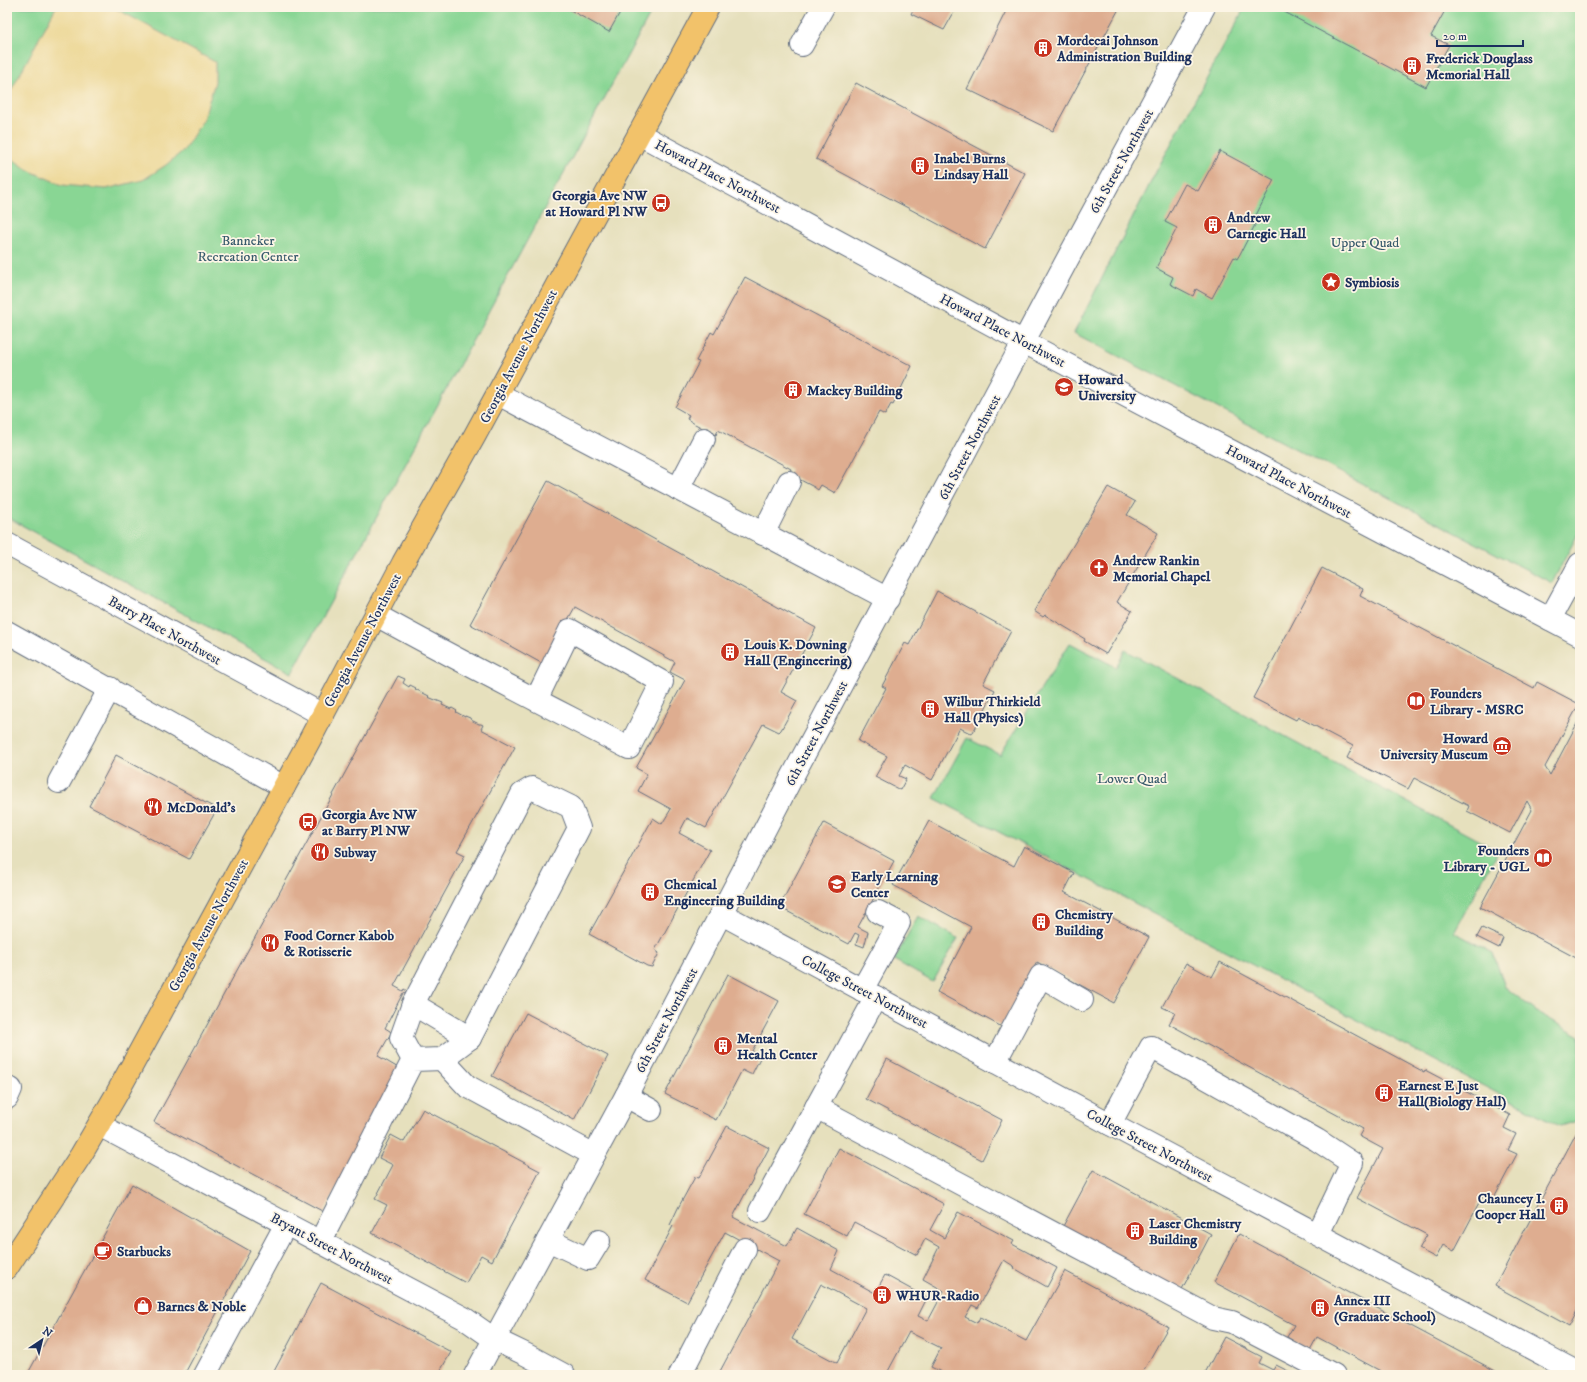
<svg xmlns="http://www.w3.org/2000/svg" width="1587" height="1382" font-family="'IM FELL DW Pica',serif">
	<rect width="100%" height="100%" fill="#fcf5e5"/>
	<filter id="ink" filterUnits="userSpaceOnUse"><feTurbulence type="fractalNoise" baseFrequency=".025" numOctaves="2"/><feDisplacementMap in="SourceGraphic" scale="8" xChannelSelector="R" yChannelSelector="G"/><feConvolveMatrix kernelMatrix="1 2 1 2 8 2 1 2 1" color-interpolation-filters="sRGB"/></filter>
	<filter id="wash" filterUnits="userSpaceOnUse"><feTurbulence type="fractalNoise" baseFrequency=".012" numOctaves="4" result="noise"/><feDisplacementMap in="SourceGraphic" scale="16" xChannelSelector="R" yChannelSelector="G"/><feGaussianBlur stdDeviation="0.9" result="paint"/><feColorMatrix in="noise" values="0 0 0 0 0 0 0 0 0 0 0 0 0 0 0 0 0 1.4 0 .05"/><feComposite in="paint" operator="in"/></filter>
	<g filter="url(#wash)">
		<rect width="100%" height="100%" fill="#e6e0bd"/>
		<g fill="#89d694" stroke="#528279">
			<path d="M7,7H654L292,673L7,517Z"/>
			<path d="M1245,7H1580V530L1552,583L1074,333L1157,170Z"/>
			<path d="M1070,643L1116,667L1125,650L1498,851L1454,932L1493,953L1505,987L1537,1012L1580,1036V1120L1560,1126L934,798L967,738L1000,755Z"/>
			<path d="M918,916L958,938L933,982L894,960Z"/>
		</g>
		<path fill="#eeda9e" stroke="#84847e" d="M56,7H113L215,62V82L203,120L184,150L166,165L143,180L106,189L62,185L28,170L7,155V98Z"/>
		<g id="blocks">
			<g fill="#dead90" fill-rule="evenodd">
				<path d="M565,7H623L609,32Z"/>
				<path d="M907,7H957L944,30L911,14L913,10Z"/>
				<path d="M1008,7H1120L1053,131L967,89Z"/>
				<path d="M1275,7H1447L1431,36L1449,45L1426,87Z"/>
				<path d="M856,83L1025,173L985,249L816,159Z"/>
				<path d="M1220,151L1274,180L1253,221L1256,223L1240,254L1237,259L1234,257L1212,298L1196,289L1193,296L1170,284L1173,277L1156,268L1177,228L1165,222L1185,184L1198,191Z"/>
				<path d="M745,277L912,366L893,405L891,404L885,415L879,412L835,493L821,485L818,490L814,487L789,474L791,469L718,430L716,435L695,424L687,419L689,415L675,407L699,362L696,361L711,332L714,334Z"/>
				<path d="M548,481L816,628L781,692L797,701L781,730L779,732L763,724L706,828L687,818L679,833L710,850L655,950L659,953L652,967L647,966L589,934L653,818L662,824L671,809L638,791L647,774L636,768L685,680L670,672L675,662L575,607L543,664L470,624Z"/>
				<path d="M1108,487L1135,502L1127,515L1158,533L1117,602L1132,611L1106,654L1084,641L1085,639L1045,615L1043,617L1034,611Z"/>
				<path d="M1322,568L1363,589L1360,596L1534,688L1537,682L1579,704L1545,767L1550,775L1580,718V960L1480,907L1532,810L1527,801L1510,833L1467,811L1469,806L1414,778L1408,789L1347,758L1353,746L1298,717L1296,720L1253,698Z"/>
				<path d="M937,591L1011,631L983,684L995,690L972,734L960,728L932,780L905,765L899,776L906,779L900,790L875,777L887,756L858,741L886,688L882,686L905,643L909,645Z"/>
				<path d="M398,676L405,679L403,683L409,687L410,685L416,688L415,689L429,696L428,697L443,703L442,705L451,709L452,708L457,711L456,712L465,717V716L470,718L471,720L479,724H481L483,725L481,729L515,747L457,851L465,855L394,986L403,991L404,989L407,991L405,994L403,993L385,1028L390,1031L391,1033L378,1056L400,1069L324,1212L154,1122Z"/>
				<path d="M116,755L217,809L189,859L89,806Z"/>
				<path d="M929,821L1014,866L1024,846L1074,873L1064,892L1149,937L1114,1003L1037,962L1002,1027L937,992L971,927L893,885Z"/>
				<path d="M824,823L894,861L858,927L868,932L864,947L856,944L859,935L855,933L849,944L779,907Z"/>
				<path d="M1482,928L1503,938L1499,948L1477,937Z"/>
				<path d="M1220,962L1424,1072L1425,1070L1510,1115L1504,1128L1516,1134L1508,1150L1517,1154L1492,1201L1483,1196L1454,1251L1443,1245L1436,1258L1419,1249L1427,1235L1357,1198L1383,1149L1359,1136L1363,1129L1169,1024L1175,1013L1162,1007L1186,963L1212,977Z"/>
				<path d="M728,974L779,1001L752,1051L761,1056L752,1074H750L742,1070L716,1120L665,1094Z"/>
				<path d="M526,1013L608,1056L574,1120L492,1076Z"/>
				<path d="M887,1059L1002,1120L982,1160L866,1099Z"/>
				<path d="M423,1109L540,1171L492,1261L481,1255L466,1283L372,1233L387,1205L375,1199L393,1165L379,1158L391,1135L404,1142Z"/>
				<path d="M727,1126L769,1148L733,1217L787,1246L797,1228L806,1233L839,1251L831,1269L875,1293L885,1275L927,1298L918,1316L928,1321L944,1291L923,1279L939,1247L925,1239L917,1255L854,1222L847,1236L804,1214L839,1148L944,1204L930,1230L944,1238L958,1212L1014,1241L1012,1244L1057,1268L1047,1287L1014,1268L1015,1267L1004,1260L978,1308L972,1305L965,1317L977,1323L980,1317L1026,1341L1065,1271L1168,1327L1141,1375H947L931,1367L941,1348L909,1332L886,1375H718L779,1261L725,1232L687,1302L645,1280L673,1226L670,1225L678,1208L695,1177L699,1178ZM821,1284L866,1308L837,1363L792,1339Z"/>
				<path d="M1580,1126V1305L1569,1326L1495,1286Z"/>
				<path d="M1093,1170L1211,1234L1180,1293L1061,1230Z"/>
				<path d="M132,1184L250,1251L184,1375H27Z"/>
				<path d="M1239,1234L1332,1284L1503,1375H1388L1317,1337L1310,1350L1300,1345L1287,1337L1294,1325L1214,1282Z"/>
				<path d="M321,1283L451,1352L438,1375H272Z"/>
				<path d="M1224,1337L1262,1357L1259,1363L1273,1370L1276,1365L1296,1375H1204Z"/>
			</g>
		</g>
	</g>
	<g filter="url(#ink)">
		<use href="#blocks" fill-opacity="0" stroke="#626d7f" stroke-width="1"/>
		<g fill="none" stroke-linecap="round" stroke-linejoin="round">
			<g stroke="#626d7f" stroke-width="24">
				<g id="minor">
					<path d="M802,45L823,7"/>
					<path d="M639,134L1024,342L1580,635"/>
					<path d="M498,394L888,599"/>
					<path d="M678,489L704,439"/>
					<path d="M763,534L789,482"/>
					<path d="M7,544L323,715"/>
					<path d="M376,615C459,661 544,704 629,748L662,682L570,630L536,700"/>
					<path d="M1550,619L1580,564"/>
					<path d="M7,632L284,787"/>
					<path d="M59,782L110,688"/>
					<path d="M722,914L1110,1124L1580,1374"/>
					<path d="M862,990L899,923L878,912"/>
					<path d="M413,1004L470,1038"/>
					<path d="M442,1059L467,1086L594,1155"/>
					<path d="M995,1062L1041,976L1082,1000"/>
					<path d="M626,1096L651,1110"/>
					<path d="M7,1098L11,1089"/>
					<path d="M816,1107L1213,1318L1232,1322L1334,1375"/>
					<path d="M1110,1124L1151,1047L1317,1140L1352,1163L1318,1234"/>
					<path d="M99,1125L464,1318L494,1339L527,1355L564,1375"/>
					<path d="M760,1211L876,997"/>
					<path d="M548,1240L588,1259L599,1241"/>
					<path d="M320,1242L413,1060L401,1038L413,1004L522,794L532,788L571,807L579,828L470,1038L442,1059L413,1060"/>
					<path d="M205,1375L286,1224"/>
					<path d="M475,1375L626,1096L790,781L1067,260L1204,7"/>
					<path d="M680,1375L745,1249"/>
				</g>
			</g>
			<g stroke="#626d7f" stroke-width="24">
				<path id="highway" d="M7,1268L81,1155L116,1095L308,743L403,563L474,437L708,7"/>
			</g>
			<use href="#minor" stroke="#fff" stroke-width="22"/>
			<use href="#highway" stroke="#f2c26a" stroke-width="22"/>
		</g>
	</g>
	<defs>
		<g id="building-disc" transform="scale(1)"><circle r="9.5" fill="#c8321e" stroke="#fcf5e5"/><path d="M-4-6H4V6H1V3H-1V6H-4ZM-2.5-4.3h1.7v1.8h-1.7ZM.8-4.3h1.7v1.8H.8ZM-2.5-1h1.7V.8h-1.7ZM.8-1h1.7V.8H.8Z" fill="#fff"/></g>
		<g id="bus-disc" transform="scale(1)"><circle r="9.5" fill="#c8321e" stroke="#fcf5e5"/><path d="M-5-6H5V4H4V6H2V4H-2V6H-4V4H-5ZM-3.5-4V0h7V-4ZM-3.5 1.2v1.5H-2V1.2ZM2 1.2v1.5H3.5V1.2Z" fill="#fff"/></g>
		<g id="sight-disc" transform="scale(1)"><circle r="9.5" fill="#c8321e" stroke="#fcf5e5"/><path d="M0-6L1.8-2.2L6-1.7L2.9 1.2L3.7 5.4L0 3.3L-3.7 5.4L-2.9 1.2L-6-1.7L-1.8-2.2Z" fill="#fff"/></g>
		<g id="university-disc" transform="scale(1)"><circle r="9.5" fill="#c8321e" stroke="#fcf5e5"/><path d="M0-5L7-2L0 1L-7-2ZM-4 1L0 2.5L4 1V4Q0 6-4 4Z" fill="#fff"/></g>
		<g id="church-disc" transform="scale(1)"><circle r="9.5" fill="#c8321e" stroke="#fcf5e5"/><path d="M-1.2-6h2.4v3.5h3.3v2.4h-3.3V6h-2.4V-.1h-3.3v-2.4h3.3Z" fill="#fff"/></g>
		<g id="library-disc" transform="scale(1)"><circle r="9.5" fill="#c8321e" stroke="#fcf5e5"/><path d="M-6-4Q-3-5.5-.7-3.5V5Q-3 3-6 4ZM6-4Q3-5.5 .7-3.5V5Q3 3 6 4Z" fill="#fff"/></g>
		<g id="museum-disc" transform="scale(1)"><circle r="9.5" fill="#c8321e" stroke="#fcf5e5"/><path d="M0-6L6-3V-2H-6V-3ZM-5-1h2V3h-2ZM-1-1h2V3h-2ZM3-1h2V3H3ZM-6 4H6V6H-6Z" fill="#fff"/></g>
		<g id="restaurant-disc" transform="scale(1)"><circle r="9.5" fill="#c8321e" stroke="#fcf5e5"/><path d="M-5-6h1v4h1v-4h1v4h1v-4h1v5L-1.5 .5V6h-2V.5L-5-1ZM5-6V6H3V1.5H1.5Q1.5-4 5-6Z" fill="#fff"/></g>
		<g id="school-disc" transform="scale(1)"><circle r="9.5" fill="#c8321e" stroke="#fcf5e5"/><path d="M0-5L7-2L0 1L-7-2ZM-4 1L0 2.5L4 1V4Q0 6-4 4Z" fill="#fff"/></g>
		<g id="cafe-disc" transform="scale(1)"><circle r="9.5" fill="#c8321e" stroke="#fcf5e5"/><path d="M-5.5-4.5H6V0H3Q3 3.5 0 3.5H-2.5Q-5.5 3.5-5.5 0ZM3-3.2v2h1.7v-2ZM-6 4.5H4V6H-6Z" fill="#fff"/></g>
		<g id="shop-disc" transform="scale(1)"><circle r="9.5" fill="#c8321e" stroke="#fcf5e5"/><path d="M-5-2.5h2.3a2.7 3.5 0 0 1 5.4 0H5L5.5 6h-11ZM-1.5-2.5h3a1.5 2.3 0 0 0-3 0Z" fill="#fff"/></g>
	</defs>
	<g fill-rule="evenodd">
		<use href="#building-disc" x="1043" y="48"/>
		<use href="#building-disc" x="1412" y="66"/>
		<use href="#building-disc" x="920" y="166"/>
		<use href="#bus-disc" x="661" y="203"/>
		<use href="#building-disc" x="1213" y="225"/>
		<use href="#sight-disc" x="1331" y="282"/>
		<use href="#university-disc" x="1064" y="387"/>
		<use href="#building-disc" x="793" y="390"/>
		<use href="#church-disc" x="1099" y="568"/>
		<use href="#building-disc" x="730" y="652"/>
		<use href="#library-disc" x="1416" y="701"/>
		<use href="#building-disc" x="930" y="709"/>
		<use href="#museum-disc" x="1502" y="746"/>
		<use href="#restaurant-disc" x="153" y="807"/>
		<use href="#bus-disc" x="308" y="822"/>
		<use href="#restaurant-disc" x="320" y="852"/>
		<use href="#library-disc" x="1543" y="858"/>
		<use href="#school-disc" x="837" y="884"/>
		<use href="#building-disc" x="650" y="892"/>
		<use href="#building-disc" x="1041" y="922"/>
		<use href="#restaurant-disc" x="270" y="943"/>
		<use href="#building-disc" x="723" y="1046"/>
		<use href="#building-disc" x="1384" y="1093"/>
		<use href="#building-disc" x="1559" y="1206"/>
		<use href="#building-disc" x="1135" y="1231"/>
		<use href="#cafe-disc" x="103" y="1251"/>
		<use href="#building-disc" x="882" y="1295"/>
		<use href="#shop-disc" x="143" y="1306"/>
		<use href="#building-disc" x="1320" y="1308"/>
	</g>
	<g text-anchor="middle" stroke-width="3.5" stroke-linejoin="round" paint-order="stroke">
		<g font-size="14" font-weight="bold" fill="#1b2f5e" stroke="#fcf5e5" text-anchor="start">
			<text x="1057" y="45">Mordecai Johnson<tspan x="1057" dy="16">Administration Building</tspan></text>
			<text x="1426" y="63">Frederick Douglass<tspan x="1426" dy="16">Memorial Hall</tspan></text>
			<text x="934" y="163">Inabel Burns<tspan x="934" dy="16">Lindsay Hall</tspan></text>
			<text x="647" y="200" text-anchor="end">Georgia Ave NW<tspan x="647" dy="16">at Howard Pl NW</tspan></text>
			<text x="1227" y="222">Andrew<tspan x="1227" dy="16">Carnegie Hall</tspan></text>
			<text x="1345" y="287">Symbiosis</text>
			<text x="1078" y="384">Howard<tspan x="1078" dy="16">University</tspan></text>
			<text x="807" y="395">Mackey Building</text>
			<text x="1113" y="565">Andrew Rankin<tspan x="1113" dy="16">Memorial Chapel</tspan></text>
			<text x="744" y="649">Louis K. Downing<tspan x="744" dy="16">Hall (Engineering)</tspan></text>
			<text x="1430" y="698">Founders<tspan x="1430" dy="16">Library - MSRC</tspan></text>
			<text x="944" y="706">Wilbur Thirkield<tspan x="944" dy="16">Hall (Physics)</tspan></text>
			<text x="1488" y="743" text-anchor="end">Howard<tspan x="1488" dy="16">University Museum</tspan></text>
			<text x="167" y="812">McDonald's</text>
			<text x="322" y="819">Georgia Ave NW<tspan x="322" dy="16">at Barry Pl NW</tspan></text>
			<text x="1529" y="855" text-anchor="end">Founders<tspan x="1529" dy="16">Library - UGL</tspan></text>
			<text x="334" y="857">Subway</text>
			<text x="851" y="881">Early Learning<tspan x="851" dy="16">Center</tspan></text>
			<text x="664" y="889">Chemical<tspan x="664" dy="16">Engineering Building</tspan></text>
			<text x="1055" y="919">Chemistry<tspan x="1055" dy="16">Building</tspan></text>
			<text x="284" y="940">Food Corner Kabob<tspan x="284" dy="16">&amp; Rotisserie</tspan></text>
			<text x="737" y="1043">Mental<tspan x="737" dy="16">Health Center</tspan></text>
			<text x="1398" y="1090">Earnest E Just<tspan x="1398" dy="16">Hall(Biology Hall)</tspan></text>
			<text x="1545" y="1203" text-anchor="end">Chauncey I.<tspan x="1545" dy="16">Cooper Hall</tspan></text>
			<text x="1149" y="1228">Laser Chemistry<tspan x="1149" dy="16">Building</tspan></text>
			<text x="117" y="1256">Starbucks</text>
			<text x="896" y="1300">WHUR-Radio</text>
			<text x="1334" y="1305">Annex III<tspan x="1334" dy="16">(Graduate School)</tspan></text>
			<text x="157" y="1311">Barnes &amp; Noble</text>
		</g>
		<g font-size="14" fill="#1b2f5e" stroke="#fcf5e5">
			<text transform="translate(1121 161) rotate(-61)" y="5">6th Street Northwest</text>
			<text transform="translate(718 176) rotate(28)" y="5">Howard Place Northwest</text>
			<text transform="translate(1003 330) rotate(28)" y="5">Howard Place Northwest</text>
			<text transform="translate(518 356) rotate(-62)" y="5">Georgia Avenue Northwest</text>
			<text transform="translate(969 447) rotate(-62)" y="5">6th Street Northwest</text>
			<text transform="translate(1289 481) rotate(28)" y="5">Howard Place Northwest</text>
			<text transform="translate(165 630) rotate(29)" y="5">Barry Place Northwest</text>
			<text transform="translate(362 640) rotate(-62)" y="5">Georgia Avenue Northwest</text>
			<text transform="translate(816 733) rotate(-62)" y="5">6th Street Northwest</text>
			<text transform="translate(208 925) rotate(-61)" y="5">Georgia Avenue Northwest</text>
			<text transform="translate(865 991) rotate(28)" y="5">College Street Northwest</text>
			<text transform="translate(666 1020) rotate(-62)" y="5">6th Street Northwest</text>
			<text transform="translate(1150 1145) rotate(28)" y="5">College Street Northwest</text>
			<text transform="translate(332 1248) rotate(28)" y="5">Bryant Street Northwest</text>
		</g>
		<g font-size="14" fill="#36596c" stroke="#fcf5e5">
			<text x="248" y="245">Banneker<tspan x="248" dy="16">Recreation Center</tspan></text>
			<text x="1365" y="247">Upper Quad</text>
			<text x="1132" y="783">Lower Quad</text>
		</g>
	</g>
	<rect width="1587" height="1382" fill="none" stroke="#fcf5e5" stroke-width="24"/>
	<g transform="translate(42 1340) rotate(35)" stroke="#fcf5e5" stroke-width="3" paint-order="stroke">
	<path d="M0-3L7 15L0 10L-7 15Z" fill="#1b2f5e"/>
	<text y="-6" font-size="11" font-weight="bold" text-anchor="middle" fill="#1b2f5e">N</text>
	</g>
	<path d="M1437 40v6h86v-6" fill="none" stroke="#1b2f5e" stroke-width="2"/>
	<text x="1443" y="40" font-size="12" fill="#1b2f5e" stroke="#fcf5e5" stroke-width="3" paint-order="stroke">20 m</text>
</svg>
